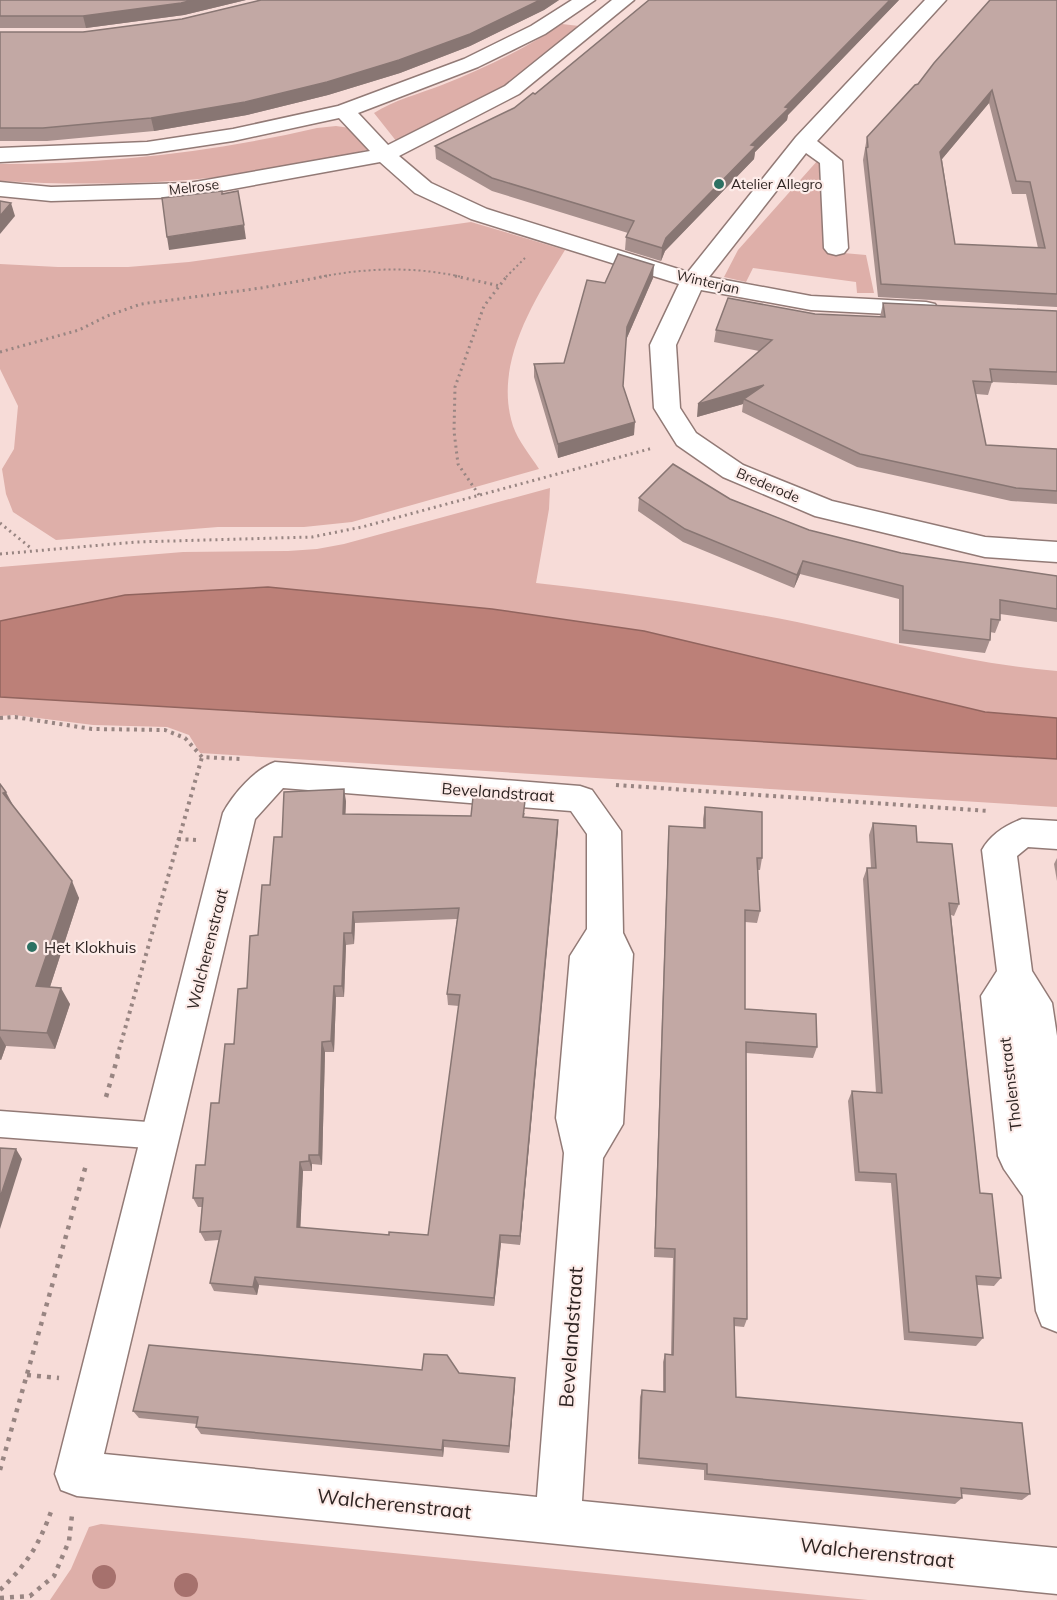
<svg xmlns="http://www.w3.org/2000/svg" width="1057" height="1600" font-family="Mulish,sans-serif">
	<rect width="100%" height="100%" fill="#f7dcd8"/>
	<g fill="#deafa9">
		<path d="M562,24L579,26L509,84L459,112L397,142L374,113C394,100 419,94 442,85C484,68 525,49 562,24Z"/>
		<path d="M336,126L350,128L370,149C251,182 123,188 0,181V164C107,164 213,152 317,128Z"/>
		<path d="M818,160L827,164L832,252L866,255L874,293H857L856,282L753,268L746,282L724,277L738,250Z"/>
		<path d="M471,222L565,250C534,301 493,364 513,426C518,441 531,456 539,469L352,522L304,527H218L56,540L13,512L6,494L2,469L14,449L18,406L0,369V264L58,267H128L189,262Z"/>
		<path d="M550,488L549,509L536,583C624,593 711,605 797,622C883,640 970,664 1057,671V718L985,712L644,631L492,609L0,621V567L183,552L288,551L317,549L344,544Z"/>
		<path d="M0,697L1057,759V807L200,753L189,735L167,727L93,725L14,715L0,716Z"/>
		<path d="M101,1524L868,1600H50L71,1569L89,1527Z"/>
	</g>
	<path fill="#bc8078" stroke="#91645e" stroke-width="1.5" d="M268,587L492,609L644,631L985,712L1057,718V759L0,697V621L125,595Z"/>
	<g fill="none" stroke-linecap="round" stroke-linejoin="round">
		<g stroke="#927a76" stroke-width="3">
			<path id="service" d="M0,1111L161,1123L171,1127L175,1136L171,1145L161,1149L0,1137Z"/>
		</g>
		<g stroke="#927a76" stroke-width="3">
			<g id="minor">
				<path d="M572,0H595L545,34L478,67L358,113L388,145L505,86L612,0H634L519,94L399,156L431,183L487,209L688,272L796,137L925,0H946L817,141L842,161L848,248L844,253L836,255L828,253L824,248L820,163L806,153L709,277L811,296L926,302L935,304L938,309L935,314L926,316L811,310L701,290L676,345L680,408L696,433L743,465L832,501L985,537L1057,542V562L985,557L815,516L723,477L677,445L654,408L650,345L679,284L471,219L415,193L380,162L189,197L51,201L0,196V182L51,187L189,183L370,151L339,118L233,141L147,154L0,162V148L147,142L233,129L338,106L464,59L531,26Z"/>
				<path d="M275,762L580,786L592,790L621,831L623,933L633,954L623,1124L603,1158L582,1501L1057,1548V1594L77,1496L61,1490L55,1474L223,813C233,794 255,769 275,762ZM283,788L571,811L587,834V929L570,956L556,1118L564,1153L537,1497L104,1454L255,819Z"/>
				<path d="M1022,819L1057,821V849L1028,847L1017,856L1032,971L1052,1003L1057,1036V1332L1042,1326L1036,1311L1023,1196L1004,1169L998,1156L981,996L997,971L982,850C990,835 1006,825 1022,819Z"/>
			</g>
		</g>
		<g stroke="#988582" stroke-width="2" stroke-dasharray="2 3" stroke-linecap="butt">
			<path d="M319,277C367,268 413,266 462,277"/>
			<path d="M506,277L525,258"/>
		</g>
		<g stroke="#988582" stroke-width="3" stroke-dasharray="2 4" stroke-linecap="butt">
			<path d="M455,276L500,286"/>
			<path d="M0,352L79,330L107,316L141,304L261,288L327,276"/>
			<path d="M479,495L458,464L454,431L455,387L484,306L507,276"/>
			<path d="M0,523L32,549"/>
			<path d="M0,554L136,542L312,537L362,527L653,448"/>
		</g>
		<g stroke="#988582" stroke-width="4" stroke-dasharray="3 4.5" stroke-linecap="butt">
			<path d="M0,718L15,717L92,729L165,730L185,738L202,757L240,759"/>
			<path d="M616,785L988,811"/>
			<path d="M178,839L196,840"/>
			<path d="M117,1057L202,757"/>
		</g>
		<g stroke="#988582" stroke-width="4.5" stroke-dasharray="4 6" stroke-linecap="butt">
			<path d="M106,1097L118,1056"/>
			<path d="M27,1375L59,1378"/>
			<path d="M0,1470L86,1165"/>
			<path d="M0,1590C28,1563 39,1545 52,1509"/>
			<path d="M0,1598L30,1596L54,1576L69,1541L72,1515"/>
		</g>
		<use href="#service" fill="#fff" fill-rule="evenodd"/>
		<use href="#minor" fill="#fff" fill-rule="evenodd"/>
	</g>
	<g fill="#a6716d">
		<circle cx="104" cy="1577" r="12"/>
		<circle cx="186" cy="1585" r="12"/>
	</g>
	<g fill="#a7908d" fill-rule="evenodd">
		<path d="M0,0H246L184,15L86,28H0Z"/>
		<path d="M261,0H559L544,10L470,46L400,73L328,95L247,115L154,131L47,141H0V32H83L182,19Z"/>
		<path d="M649,0H899L788,115L787,120L755,152L754,159L665,251L661,261L625,250L626,237L628,233L492,191L436,159L435,146L514,108L535,94Z"/>
		<path d="M1057,0V307L878,297L863,160L867,137L918,84ZM989,103L1012,194H1026L1038,248L955,244L942,159Z"/>
		<path d="M653,278L626,340L623,386L634,435L558,458L534,377V364L564,363L605,283Z"/>
		<path d="M883,303L1057,311V385L992,382L988,395L976,394L986,445L1057,449V504L1011,501L857,467L742,412L743,404L697,417L759,351L714,342L716,330L815,314L880,317Z"/>
		<path d="M639,498L730,499L809,530L901,553L1057,576V622L1000,614V620L995,633L990,632V640L985,653L899,643V599L800,574L794,588L683,542L638,511Z"/>
		<path d="M0,784L12,805L79,898L50,987L70,1004L55,1049L6,1046L1,1060H0Z"/>
		<path d="M346,801L345,814L471,816L525,813L524,817L558,820L520,1245L501,1243L494,1306L259,1285L257,1295L214,1291L210,1283L219,1240L205,1241L200,1232L202,1207H198L193,1198L205,1165L282,837ZM457,919L447,994L448,1005L459,1006L428,1235H389L300,1228L303,1171H312V1164L322,1165L325,1052H334L336,997H344L346,945L354,944L355,923Z"/>
		<path d="M705,807L762,858L760,870H758L760,911L757,923L745,922V1009L817,1047L813,1058L746,1053L747,1319L744,1327L734,1326L736,1397L1030,1494L1022,1500L962,1494V1498L955,1504L704,1480V1470L638,1464L640,1397L642,1390L663,1392V1362L665,1354L671,1355L673,1258L654,1257L668,838L669,826L703,828V819Z"/>
		<path d="M873,823L917,842L959,904L954,916L951,915L980,1193L1001,1278L994,1286L977,1285L983,1338L976,1346L904,1340L891,1183L855,1181L848,1101L852,1091L876,1093L863,879L867,868H871L869,835Z"/>
		<path d="M1057,858V881L1054,864Z"/>
		<path d="M459,1373L515,1385L509,1453L444,1447L443,1457L201,1434L196,1427L197,1424L139,1418L133,1411Z"/>
	</g>
	<g fill="#887673">
		<path d="M193,0H246L184,15L86,28L83,16Z"/>
		<path d="M540,0H559L544,10L470,46L400,73L328,95L247,115L154,131L151,118Z"/>
		<path d="M890,0H899L788,115L787,120L755,152L754,159L665,251L661,261L662,248L666,238L785,107Z"/>
		<path d="M992,90L989,103L937,165L940,152Z"/>
		<path d="M11,203L15,216L0,234V216Z"/>
		<path d="M244,225L246,239L169,250L167,237Z"/>
		<path d="M654,265L653,278L626,340L627,327Z"/>
		<path d="M764,385L744,399L743,404L697,417L698,404Z"/>
		<path d="M635,422L634,435L558,458V444Z"/>
		<path d="M803,561L800,574L794,588L797,575Z"/>
		<path d="M344,789L346,801L345,826L343,814Z"/>
		<path d="M6,792L15,809L3,793Z"/>
		<path d="M558,820V831L520,1245V1236Z"/>
		<path d="M72,881L79,898L45,1002L36,986Z"/>
		<path d="M353,912L355,923L354,944L352,933Z"/>
		<path d="M344,933L346,945L344,997L342,986Z"/>
		<path d="M334,986L336,997L334,1052L331,1041Z"/>
		<path d="M61,988L70,1004L55,1049L47,1033Z"/>
		<path d="M0,1036L6,1046L1,1060L0,1058Z"/>
		<path d="M322,1042L325,1052L322,1165L319,1155Z"/>
		<path d="M16,1149L22,1159L0,1229V1198Z"/>
		<path d="M309,1155L312,1164V1171L309,1161Z"/>
		<path d="M300,1162L303,1171L300,1236L297,1227Z"/>
		<path d="M500,1235L501,1243L494,1306V1298Z"/>
		<path d="M255,1277L259,1285L257,1295L253,1287Z"/>
		<path d="M515,1378V1385L509,1453V1446Z"/>
		<path d="M443,1440L444,1447L443,1457L442,1450Z"/>
	</g>
	<g fill="#c2a8a4" stroke="#887673" stroke-width="1.5" fill-rule="evenodd">
		<path d="M0,0H193L181,3L83,16H0Z"/>
		<path d="M261,0H540L470,34L399,60L327,82L245,102L151,118L43,128H0V32H83L182,19Z"/>
		<path d="M649,0H890L785,107L789,108L751,145L756,146L666,238L662,248L626,237L634,221L492,178L435,146L514,108L533,93L535,94Z"/>
		<path d="M990,0H1057V294L881,284L866,148L868,147L867,137L915,85L918,84L934,63ZM992,90L1016,181L1030,182L1045,248L955,244L940,152Z"/>
		<path d="M222,191V194L238,191L244,225L167,237L162,198Z"/>
		<path d="M0,201L11,203L0,216Z"/>
		<path d="M618,254L654,265L627,327L623,386L635,422L558,444L534,364L564,363L587,280L605,283Z"/>
		<path d="M728,298L815,314L885,317L883,303L1057,311V372L990,369L992,382L973,381L986,445L1057,449V491L1016,488L860,454L744,399L764,385L698,404L772,340L716,330Z"/>
		<path d="M673,464L730,499L809,530L901,553L1057,576V609L1000,600V620L991,619L990,640L903,630V586L803,561L797,575L685,529L639,498Z"/>
		<path d="M0,784L6,792L3,793L72,881L36,986L61,988L47,1033L0,1030Z"/>
		<path d="M344,789L343,814L471,816L473,797L525,801L523,817L558,820L520,1236L500,1235L494,1298L255,1277L253,1287L210,1283L221,1231L200,1232L203,1198H193L196,1165H205L211,1103H219L225,1044H234L238,989L247,988L250,936L258,935L262,885H270L274,837H282L284,792ZM459,908L447,994L460,995L428,1235L389,1232V1235L297,1227L300,1162L309,1161V1155H319L322,1042L331,1041L334,986H342L344,933H352L353,912Z"/>
		<path d="M705,807L762,812V858H757L760,911L745,910V1009L816,1014L817,1047L746,1042L747,1319L734,1318L736,1397L1022,1423L1030,1494L961,1488L962,1498L707,1474V1464L639,1458L642,1390L665,1392V1354L673,1355L675,1249L655,1248L669,826L705,828Z"/>
		<path d="M873,823L916,826L917,842L952,844L959,904L949,903L980,1193L992,1194L1001,1278L976,1276L983,1338L909,1332L896,1174L859,1172L852,1091L882,1093L867,868H876Z"/>
		<path d="M0,1148L16,1149L0,1198Z"/>
		<path d="M149,1345L422,1370L424,1354L447,1355L459,1373L515,1378L509,1446L443,1440L442,1450L196,1427L198,1417L133,1411Z"/>
	</g>
	<g fill="#2d7163" stroke="#fdece9" stroke-width="2">
		<circle cx="719" cy="184" r="6"/>
		<circle cx="32" cy="947" r="6"/>
	</g>
	<g text-anchor="middle" stroke-width="4.5" stroke-linejoin="round" paint-order="stroke">
		<g font-size="14" fill="#2e2422" stroke="#fdece9" text-anchor="start">
			<text x="731" y="189">Atelier Allegro</text>
		</g>
		<g font-size="14" fill="#2e2422" stroke="#fdece9">
			<text transform="translate(194 187) rotate(-7)" y="5">Melrose</text>
			<text transform="translate(708 282) rotate(13)" y="5">Winterjan</text>
			<text transform="translate(768 485) rotate(23)" y="5">Brederode</text>
		</g>
		<g font-size="16" fill="#2e2422" stroke="#fdece9">
			<text transform="translate(498 792) rotate(4)" y="6">Bevelandstraat</text>
			<text transform="translate(207 949) rotate(-76)" y="6">Walcherenstraat</text>
			<text transform="translate(1010 1084) rotate(-97)" y="6">Tholenstraat</text>
		</g>
		<g font-size="16" fill="#2e2422" stroke="#fdece9" text-anchor="start">
			<text x="44" y="953">Het Klokhuis</text>
		</g>
		<g font-size="20" fill="#2e2422" stroke="#fdece9">
			<text transform="translate(571 1337) rotate(-86)" y="7">Bevelandstraat</text>
			<text transform="translate(394 1504) rotate(6)" y="7">Walcherenstraat</text>
			<text transform="translate(877 1553) rotate(6)" y="7">Walcherenstraat</text>
		</g>
	</g>
</svg>
